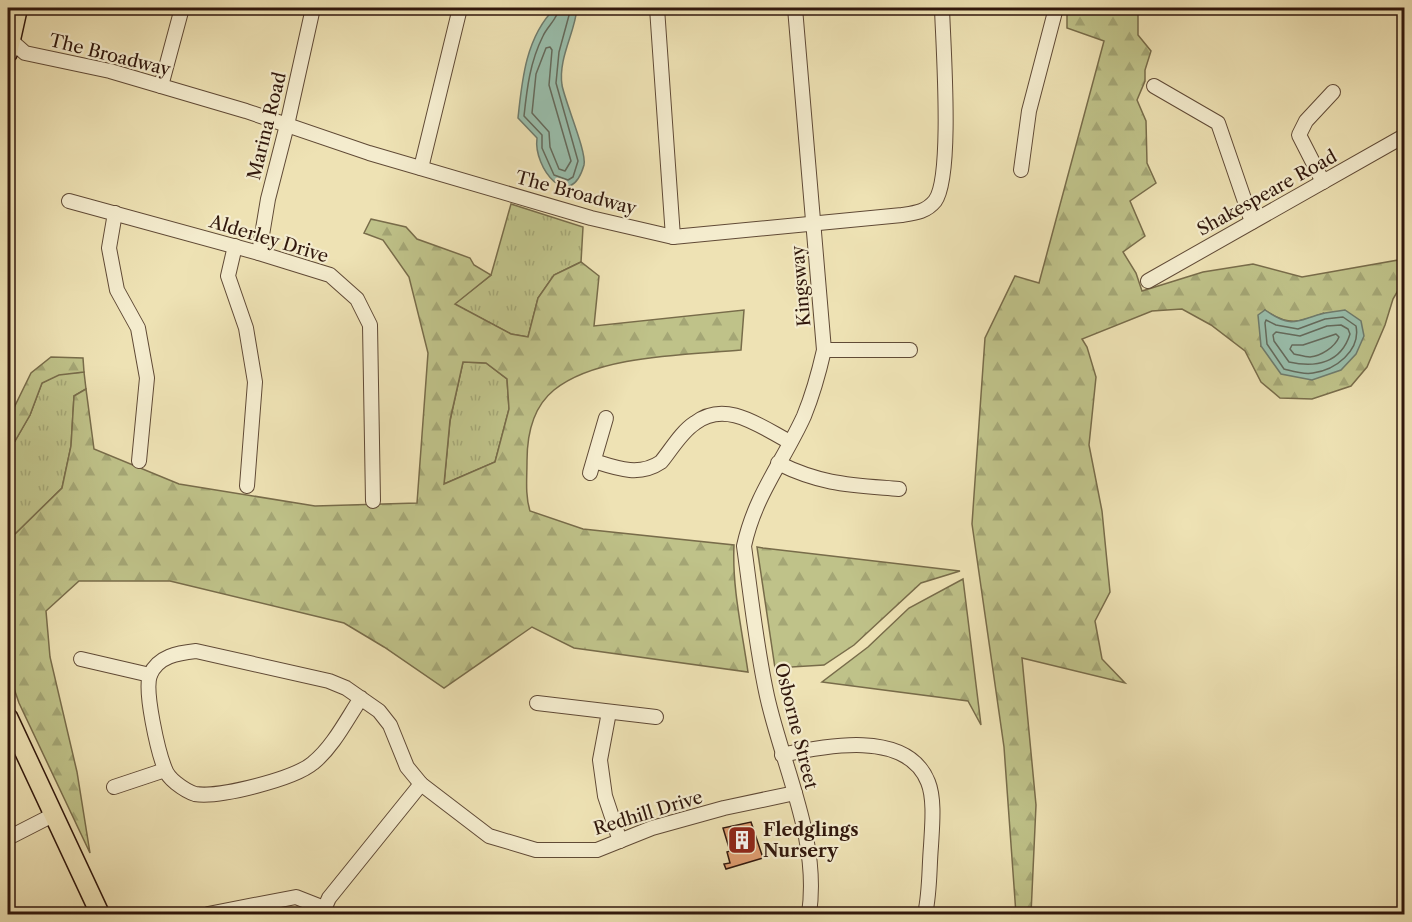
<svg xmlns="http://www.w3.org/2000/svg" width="1412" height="922" font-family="'Libre Caslon Text',serif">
	<defs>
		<pattern id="grass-tufts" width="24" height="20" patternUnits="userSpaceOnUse" patternTransform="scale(1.5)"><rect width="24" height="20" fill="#bfc289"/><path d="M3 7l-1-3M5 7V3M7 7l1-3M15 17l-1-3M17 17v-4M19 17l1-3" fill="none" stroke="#a4a675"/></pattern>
		<pattern id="forest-firs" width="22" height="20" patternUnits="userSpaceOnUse" patternTransform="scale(1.5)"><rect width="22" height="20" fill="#bfc289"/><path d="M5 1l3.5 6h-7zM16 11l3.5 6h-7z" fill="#a4a675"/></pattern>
	</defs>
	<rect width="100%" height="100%" fill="#eee2b4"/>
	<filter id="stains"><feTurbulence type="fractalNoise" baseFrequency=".00333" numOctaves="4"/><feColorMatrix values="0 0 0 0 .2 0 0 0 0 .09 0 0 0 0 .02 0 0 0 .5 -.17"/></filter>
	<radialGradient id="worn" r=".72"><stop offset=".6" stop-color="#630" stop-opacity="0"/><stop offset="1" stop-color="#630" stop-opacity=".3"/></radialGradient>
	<g fill="url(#grass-tufts)" stroke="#786c4a" stroke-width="1.5">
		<path d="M511,204L583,227L581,262L554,275L538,298L528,337L511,334L454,304L491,275Z"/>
		<path d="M463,362L486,363L507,379L509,409L495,462L444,484L450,421Z"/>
		<path d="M84,372L86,389L74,396L71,446L62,488L8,541V449L11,448L30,415L42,383L59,374Z"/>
	</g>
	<g fill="url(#forest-firs)" stroke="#786c4a" stroke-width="1.5" fill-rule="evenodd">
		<path d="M1067,8H1138V35L1151,51L1145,70V81L1137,100L1146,121L1147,163L1156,183L1130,201L1145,236L1123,252L1136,273L1142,291L1203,272L1253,264L1302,277L1404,259V280L1393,299L1385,325L1367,367L1351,386L1312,399L1280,398L1261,382L1245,351L1211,325L1182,309L1152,311L1082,339L1087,347L1096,377L1089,445L1102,511L1110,592L1095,621L1102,659L1125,683L1022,658L1036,805L1031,914H1016L1004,747L972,524L985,338L1015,276L1039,283L1104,41L1067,28ZM1265,310C1288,326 1299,323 1324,313L1261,346Z"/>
		<path d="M371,219L406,227L417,239L470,258L474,265L491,275L455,304L511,334L528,337L538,298L554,275L581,262L599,276L594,326L744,310L741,350C686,355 597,355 554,390C533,407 527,436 527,461C527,478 525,495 530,511L583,529L734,545C732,588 742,630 748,672L574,648L532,627L444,688L384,647L344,623L170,581H79L46,611L50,657L77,772L90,853L19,703L8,671V541L62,488L71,446L74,396L86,389L94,449L179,484L315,506L417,503L428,353L409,277L383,240L364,233ZM463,362L486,363L507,379L509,409L495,462L444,484L450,420Z"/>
		<path d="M51,357L83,358L84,372L59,375L42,383L30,415L11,448L8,449V420L31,373Z"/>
		<path d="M757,547L763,548L960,571L921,583L854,645L824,665L775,668Z"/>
		<path d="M963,579L981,725L968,701L822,682L868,647L909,608Z"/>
	</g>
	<g fill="#99beac" stroke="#6f7b6c" stroke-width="1.5">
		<path d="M555,8H577C575,33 558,58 562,85C565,102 587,152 584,165C570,214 533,168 537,138L518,118C522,79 526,37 555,8Z"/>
		<path d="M1265,310C1294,330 1296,320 1325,313C1331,312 1338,311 1345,310L1361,321L1364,336L1356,354L1341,370L1312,380L1281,374L1261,346L1258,315Z"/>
	</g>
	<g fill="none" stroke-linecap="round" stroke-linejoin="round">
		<g stroke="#646a5c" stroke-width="1.5">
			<path d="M559,8C558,18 547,27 543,36C530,62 527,88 524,116L542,135V148L554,175L568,180L573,177L578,161L556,83L559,52L571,8"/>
			<path d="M550,47L552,50L549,85L571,161L565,171L559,169L550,147L549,132L532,113L536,74L546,48Z"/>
			<path d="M1343,317L1356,326C1361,351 1335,370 1313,373C1304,375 1292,371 1284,369L1267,344L1265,323L1266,320L1276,325L1298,329L1325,319Z"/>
			<path d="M1341,325L1348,329L1350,334C1341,363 1316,368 1289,362L1274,341L1273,335L1276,332L1300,336L1327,326Z"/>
			<path d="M1336,334L1339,337C1335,347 1321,356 1310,357C1305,357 1299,355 1294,354L1290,349L1292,345H1303Z"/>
		</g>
	</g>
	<path fill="#e19e71" stroke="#30170c" stroke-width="1.5" d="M751,822L763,858L726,869L724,864L730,863L727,852L730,851L723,828Z"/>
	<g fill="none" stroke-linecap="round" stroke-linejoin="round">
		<g stroke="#604a36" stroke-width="16">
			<g id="minor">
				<path d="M657,8L673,237"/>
				<path d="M795,8L824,350C819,372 813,394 804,416C783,462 755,495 744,546C751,596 756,646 767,696C783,768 820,839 809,914"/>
				<path d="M8,42L16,45L25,53L110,71L246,111L369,153L591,218L673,237L902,215C915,213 926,212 935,201C953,177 943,44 942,8"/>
				<path d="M161,86L182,8"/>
				<path d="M1154,86L1218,123L1252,222"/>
				<path d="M421,168L460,8"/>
				<path d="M1021,170L1029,111L1056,8"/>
				<path d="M1323,182L1299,135L1306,121L1333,92"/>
				<path d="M69,201L259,253L330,275L357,299L370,325L373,501"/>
				<path d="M115,213L109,248L117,290L138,328L147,378L139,461"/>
				<path d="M235,246L228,276L246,328L255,382L247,486"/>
				<path d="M259,253L268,199L287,125L313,8"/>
				<path d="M1148,281L1404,136"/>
				<path d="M824,350H910"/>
				<path d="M594,461C616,468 639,477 661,462C671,450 681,432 695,423C726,399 761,427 790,442"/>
				<path d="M778,463C822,485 852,485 899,489"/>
				<path d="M590,473L606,418"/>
				<path d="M81,659L150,675"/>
				<path d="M361,698C347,719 333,747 313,763C294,779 219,798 195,794C189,792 181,787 176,783C171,779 167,775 165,769C158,752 144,691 150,675C158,656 178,653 196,651L329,681L346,688L379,711L390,725L407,767L421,784L489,836L536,850H597L652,828L724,808L795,793"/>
				<path d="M537,703L656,717"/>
				<path d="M609,712L600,760L605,796L620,841"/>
				<path d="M782,755C824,746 907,729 928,782C935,799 932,827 931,846C929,869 930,892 925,914"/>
				<path d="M114,787L165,770"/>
				<path d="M8,838L53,815"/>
				<path d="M208,914L296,897L324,908"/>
				<path d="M322,914L329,898L421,784"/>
			</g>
		</g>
		<g stroke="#30170c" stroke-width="21">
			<g id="major">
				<path d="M8,53L18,8"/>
				<path d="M8,717L100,914"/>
			</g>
		</g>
		<use href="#minor" stroke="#f4ecce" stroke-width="14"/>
		<use href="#major" stroke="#eee2b4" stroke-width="18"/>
	</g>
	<defs>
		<g id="building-square" transform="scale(1.5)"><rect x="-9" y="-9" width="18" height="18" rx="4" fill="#8f2418" stroke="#f4ecce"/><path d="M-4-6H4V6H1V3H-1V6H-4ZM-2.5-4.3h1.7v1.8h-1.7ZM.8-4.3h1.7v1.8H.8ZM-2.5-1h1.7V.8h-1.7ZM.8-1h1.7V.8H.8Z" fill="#fff"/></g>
	</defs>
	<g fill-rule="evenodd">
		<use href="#building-square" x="742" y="840"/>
	</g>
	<g text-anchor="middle" stroke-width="4.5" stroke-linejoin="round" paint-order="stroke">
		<g font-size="18" fill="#30170c" stroke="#f4ecce">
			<text transform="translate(110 55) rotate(14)" y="6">The Broadway</text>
			<text transform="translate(267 126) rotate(-76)" y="6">Marina Road</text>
			<text transform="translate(576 193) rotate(15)" y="6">The Broadway</text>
			<text transform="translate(1267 193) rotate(-29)" y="6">Shakespeare Road</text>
			<text transform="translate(269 239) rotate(17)" y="6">Alderley Drive</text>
			<text transform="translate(801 286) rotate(-95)" y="6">Kingsway</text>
			<text transform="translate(796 726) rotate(76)" y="6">Osborne Street</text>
			<text transform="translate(648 813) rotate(-17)" y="6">Redhill Drive</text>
		</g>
		<g font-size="18" font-weight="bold" fill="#30170c" stroke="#f4ecce" text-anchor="start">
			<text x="763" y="836">Fledglings<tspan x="763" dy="21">Nursery</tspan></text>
		</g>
	</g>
	<rect width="1412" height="922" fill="none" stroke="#eee2b4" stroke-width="30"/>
	<rect x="9" y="9" width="1394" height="904" fill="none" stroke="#30170c" stroke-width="3"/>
	<rect x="15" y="15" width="1382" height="892" fill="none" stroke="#30170c" stroke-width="1.5"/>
	<rect width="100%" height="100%" filter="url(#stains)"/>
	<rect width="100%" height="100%" fill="url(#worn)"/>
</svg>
